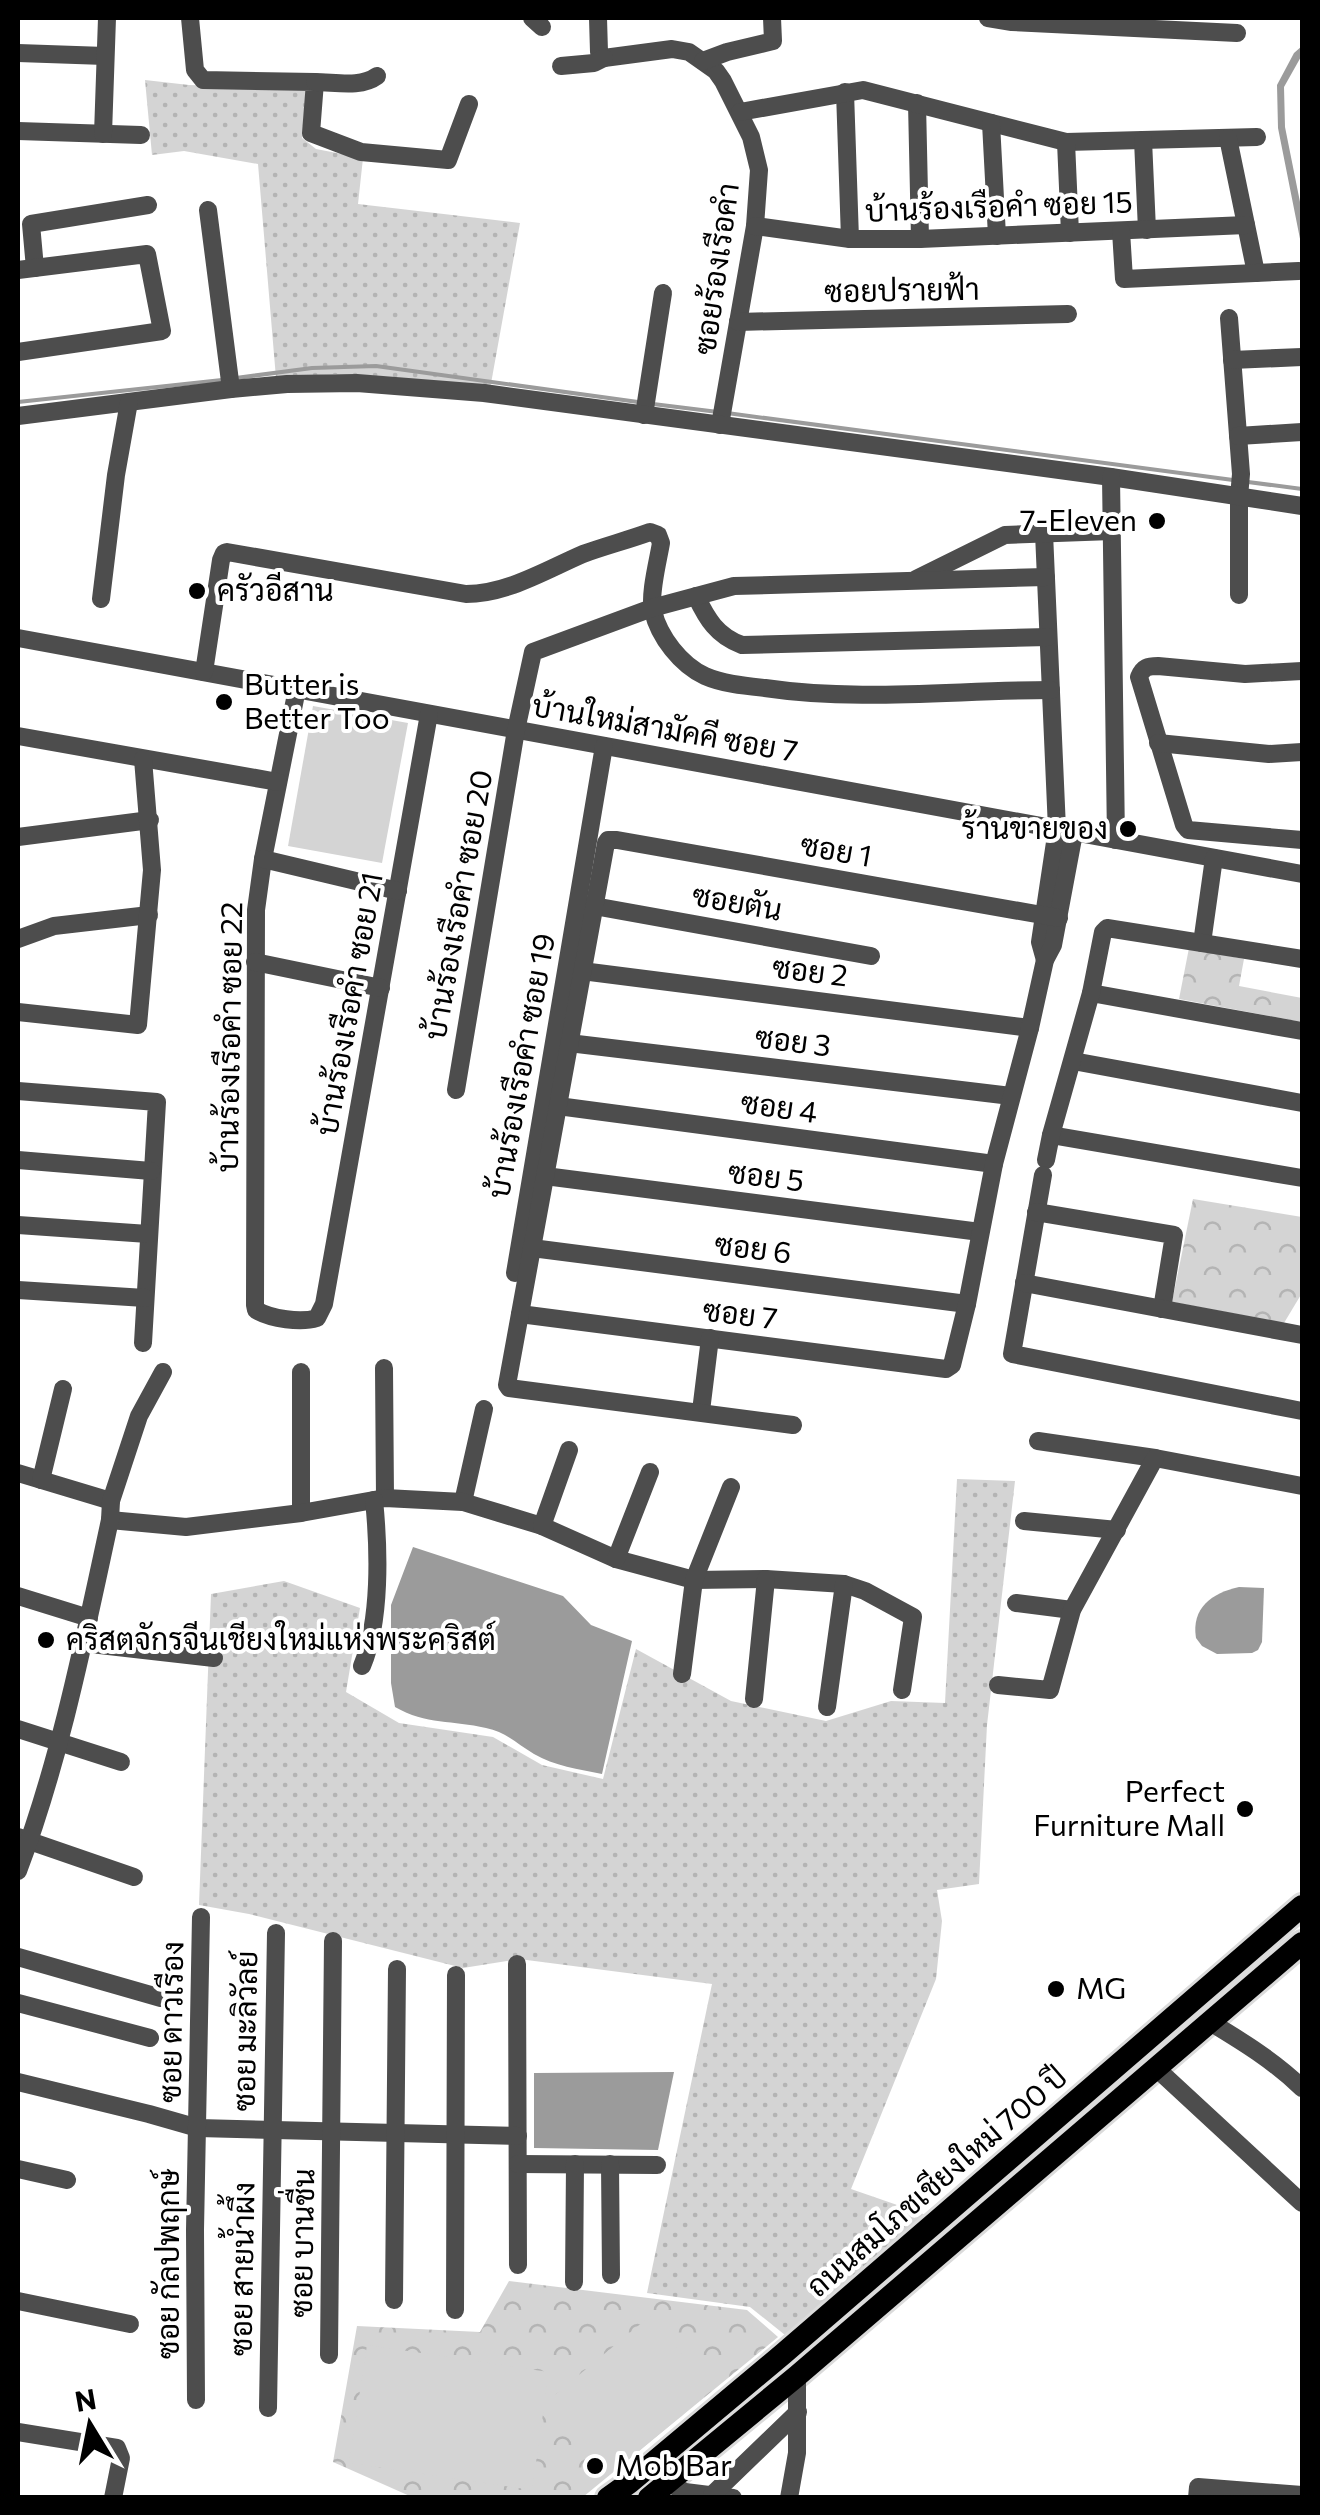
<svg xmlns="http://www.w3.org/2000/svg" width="1320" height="2515" font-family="Commissioner,Sarabun,sans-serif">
	<defs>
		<pattern id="grass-dots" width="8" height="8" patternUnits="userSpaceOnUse" patternTransform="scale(2.5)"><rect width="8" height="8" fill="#d4d4d4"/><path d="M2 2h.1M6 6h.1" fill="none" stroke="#b4b4b4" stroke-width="1.8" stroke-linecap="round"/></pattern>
		<pattern id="forest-crowns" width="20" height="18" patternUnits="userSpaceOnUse" patternTransform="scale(2.5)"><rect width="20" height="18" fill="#d4d4d4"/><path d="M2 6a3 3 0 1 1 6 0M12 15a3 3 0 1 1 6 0" fill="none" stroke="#b4b4b4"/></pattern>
	</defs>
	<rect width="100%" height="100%" fill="#fff"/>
	<g fill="url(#grass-dots)">
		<path d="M145,80L189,85L306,89L302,138L316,149L363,158L358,204L520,223L490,389L392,377L335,374L276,378L258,164L184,151L152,155Z"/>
		<path d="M957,1479L1015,1481L987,1725L979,1884L937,1890L942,1921L936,1979L851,2189L929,2216L785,2335L750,2307L647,2293L712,1984L519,1959L463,1968L249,1914L199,1905L211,1594L284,1581L360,1608L346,1692L399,1723L493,1737L542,1765L603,1779L636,1649L731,1701L826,1721L891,1701L945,1703Z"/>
	</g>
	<g fill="url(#forest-crowns)">
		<path d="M1189,948L1244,959L1239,986L1302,998V1022L1179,999Z"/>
		<path d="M1193,1199L1302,1217V1293L1284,1323L1172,1302Z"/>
		<path d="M509,2281L747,2310L778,2337L583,2497H412L333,2462L357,2326L480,2332Z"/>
	</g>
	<g fill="#d4d4d4">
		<path d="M313,706L408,723L382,863L288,846Z"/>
		<path d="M650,2316L712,2390L615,2471L551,2398Z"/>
		<path d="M367,2345L549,2372L532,2490L349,2463Z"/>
	</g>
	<g fill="#9b9b9b">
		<path d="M1302,46V55L1284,87L1285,127L1302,212V249L1278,128L1277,85L1294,53Z"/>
		<path d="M413,1547L563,1596L591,1625L632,1641L602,1774C579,1769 554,1766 534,1754C517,1744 506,1732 486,1728C453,1720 426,1725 395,1707L391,1683V1605Z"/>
		<path d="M1239,1587L1264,1588L1262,1642L1258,1650L1252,1653L1217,1654L1202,1646L1196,1638C1191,1608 1212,1593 1239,1587Z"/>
		<path d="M674,2072L658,2150L534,2148V2073Z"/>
	</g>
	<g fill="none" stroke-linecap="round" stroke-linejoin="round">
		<g stroke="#9b9b9b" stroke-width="4">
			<path d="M236,378L312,368L376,366L638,402"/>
			<path d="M18,402L222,380"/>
			<path d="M653,404L718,412"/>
			<path d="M727,413L1233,480"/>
			<path d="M1248,482L1302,489"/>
		</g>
		<g stroke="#dbdbdb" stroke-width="28">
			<g id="major">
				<path d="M608,2498L629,2483L783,2354L1302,1906"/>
				<path d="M649,2498L797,2376L1302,1943"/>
			</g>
		</g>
		<g stroke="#4d4d4d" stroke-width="18">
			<path d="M190,18L195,70L203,80L315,82L311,133L361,152L448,160L469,104"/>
			<path d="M532,18L542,27"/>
			<path d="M598,18L599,52L604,58L672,49L689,52L716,71L723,81L751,137L759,170L755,226L720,425"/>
			<path d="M988,18L1012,22L1237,33"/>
			<path d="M18,53L105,56"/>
			<path d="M703,61L727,52L773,41L772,18"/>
			<path d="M561,66L594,63L604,58"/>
			<path d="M315,82C335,82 361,88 377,76"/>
			<path d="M845,92L850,239"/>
			<path d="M917,103L920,239"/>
			<path d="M740,112L863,90L1066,142L1257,137"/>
			<path d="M991,123L997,236"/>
			<path d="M18,131L141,135"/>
			<path d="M103,134L107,18"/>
			<path d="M1228,138L1256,273"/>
			<path d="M1143,140L1147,230"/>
			<path d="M1066,142L1070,233"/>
			<path d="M208,210L231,389"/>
			<path d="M755,226L850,239H920L1246,225"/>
			<path d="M1121,231L1124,279L1299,271"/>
			<path d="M35,268L31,224L148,205"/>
			<path d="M18,270L147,254L162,331L18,352"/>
			<path d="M1229,318L1241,474L1239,497V595"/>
			<path d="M738,322L1068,314"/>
			<path d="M1232,360L1302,357"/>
			<path d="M644,415L663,293"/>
			<path d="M18,416L231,389L287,384L357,383L484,393L1111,477L1302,506"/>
			<path d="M1238,436L1302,432"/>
			<path d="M1111,477L1116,840"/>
			<path d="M1044,533L1057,829L1040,942L1045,960"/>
			<path d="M916,579L1005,535L1112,531"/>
			<path d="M696,596C707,619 717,636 742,645L1048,637"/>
			<path d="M101,599L116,475L129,402"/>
			<path d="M18,638L1302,874"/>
			<path d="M1302,671L1245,674L1158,666C1148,666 1143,667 1139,677L1184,825L1188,830L1302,840"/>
			<path d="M204,672L221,560L224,553L227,552L466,594C507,594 546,570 583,554C605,546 628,540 650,532L658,535L661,543C658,561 649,595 653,611C659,637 681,665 705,676C723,684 746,686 765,688C859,702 956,690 1051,690"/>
			<path d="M297,689L263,859L256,910L255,1305L256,1310C271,1319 301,1323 317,1318L324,1304L429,714"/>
			<path d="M18,736L278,782"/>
			<path d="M1158,743L1269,754L1302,752"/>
			<path d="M18,837L150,820"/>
			<path d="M263,859L398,891"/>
			<path d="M594,906L871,956"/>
			<path d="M18,939L54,926L149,915"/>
			<path d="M1202,943L1214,858"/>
			<path d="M255,962L381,988"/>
			<path d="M582,971L1030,1028"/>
			<path d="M1091,993L1302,1031"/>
			<path d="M18,1012L138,1025L152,870L143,759"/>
			<path d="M569,1043L1011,1096"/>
			<path d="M1073,1061L1302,1103"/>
			<path d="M456,1090L516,730L533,652L652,608L734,586L1046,577"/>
			<path d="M18,1091L157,1102L143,1343"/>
			<path d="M558,1106L994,1164"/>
			<path d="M1051,1135L1302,1178"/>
			<path d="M18,1160L151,1171"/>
			<path d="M1046,1160L1051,1135L1091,993L1103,932L1107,928L1302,959"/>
			<path d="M1043,1175L1012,1354L1302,1411"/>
			<path d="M545,1176L980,1232"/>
			<path d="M1036,1212L1174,1235L1162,1309"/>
			<path d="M18,1225L148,1234"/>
			<path d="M532,1248L967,1304"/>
			<path d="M515,1273L604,746"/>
			<path d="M1024,1283L1302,1335"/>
			<path d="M18,1290L145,1298"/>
			<path d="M520,1314L938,1368L946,1369L952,1365L967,1304L994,1164L1030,1028L1045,960L1053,945L1074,833"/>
			<path d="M384,1368L385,1498"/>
			<path d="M301,1372V1513"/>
			<path d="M701,1411L710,1338"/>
			<path d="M793,1425L509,1388L507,1385L606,843L608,840H617L1059,918"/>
			<path d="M1038,1441L1155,1458L1302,1486"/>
			<path d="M18,1473L111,1501"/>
			<path d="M41,1480L63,1389"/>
			<path d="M463,1502L484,1409"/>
			<path d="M110,1520L186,1527L301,1513L385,1498L463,1502L542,1526L616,1559L694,1580L766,1579L844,1584L865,1591L913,1617L902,1690"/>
			<path d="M1024,1521L1117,1530"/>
			<path d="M542,1526L569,1450"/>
			<path d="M616,1559L650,1472"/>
			<path d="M18,1596L89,1618"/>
			<path d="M1016,1603L1072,1610"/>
			<path d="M82,1643L214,1658"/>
			<path d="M362,1666C381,1621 379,1549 374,1500"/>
			<path d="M682,1674L694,1580L731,1487"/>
			<path d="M998,1685L1050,1690L1072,1610L1155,1458"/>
			<path d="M754,1699L766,1579"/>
			<path d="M827,1707L844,1584"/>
			<path d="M18,1729L121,1762"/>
			<path d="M18,1837L134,1877"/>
			<path d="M18,1871C60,1761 85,1635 110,1520L111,1501L139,1416L163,1372"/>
			<path d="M18,1957L161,1998"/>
			<path d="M517,1964L518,2265"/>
			<path d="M18,2003L150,2038"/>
			<path d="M1210,2022C1243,2042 1274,2061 1302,2088"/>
			<path d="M1156,2068L1302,2203"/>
			<path d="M18,2082L149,2114L198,2128L518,2136"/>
			<path d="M518,2164L657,2165"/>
			<path d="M610,2164L611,2275"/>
			<path d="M18,2169L67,2180"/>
			<path d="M574,2282L575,2164"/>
			<path d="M394,2300L397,1969"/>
			<path d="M18,2301L130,2324"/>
			<path d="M455,2310L456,1975"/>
			<path d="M329,2355L333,1941"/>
			<path d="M196,2400L195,2230L201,1917"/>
			<path d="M268,2408L276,1933"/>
			<path d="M18,2432L117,2448L121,2458L113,2498"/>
			<path d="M669,2483L685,2492L733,2498"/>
			<path d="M712,2495L798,2412"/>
			<path d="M789,2498L797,2453V2376"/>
			<path d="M1197,2498L1198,2487L1302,2495"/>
		</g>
		<use href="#major" stroke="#000" stroke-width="22"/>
	</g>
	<g fill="#000" stroke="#fff" stroke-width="4">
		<circle cx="1157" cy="521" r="10"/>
		<circle cx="197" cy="591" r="10"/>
		<circle cx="224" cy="702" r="10"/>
		<circle cx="1128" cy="829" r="10"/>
		<circle cx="46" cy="1640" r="10"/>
		<circle cx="1245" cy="1809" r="10"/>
		<circle cx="1056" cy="1989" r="10"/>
		<circle cx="595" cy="2466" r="10"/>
	</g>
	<g text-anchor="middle" stroke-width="8" stroke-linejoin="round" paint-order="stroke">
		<g font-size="30" fill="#000" stroke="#fff">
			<text transform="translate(999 207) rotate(-2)" y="10">บ้านร้องเรือคำ ซอย 15</text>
			<text transform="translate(717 269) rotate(-82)" y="10">ซอยร้องเรือคำ</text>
			<text transform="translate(902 291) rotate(-1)" y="10">ซอยปรายฟ้า</text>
			<text transform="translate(665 729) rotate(10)" y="10">บ้านใหม่สามัคคี ซอย 7</text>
			<text transform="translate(836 851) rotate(10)" y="10">ซอย 1</text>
			<text transform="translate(737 903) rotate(10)" y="10">ซอยตัน</text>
			<text transform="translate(459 905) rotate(-80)" y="10">บ้านร้องเรือคำ ซอย 20</text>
			<text transform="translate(810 972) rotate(7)" y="10">ซอย 2</text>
			<text transform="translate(350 1004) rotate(-80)" y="10">บ้านร้องเรือคำ ซอย 21</text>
			<text transform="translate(230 1037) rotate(-89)" y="10">บ้านร้องเรือคำ ซอย 22</text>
			<text transform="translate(793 1042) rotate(7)" y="10">ซอย 3</text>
			<text transform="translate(522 1066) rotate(-80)" y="10">บ้านร้องเรือคำ ซอย 19</text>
			<text transform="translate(779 1108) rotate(8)" y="10">ซอย 4</text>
			<text transform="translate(766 1177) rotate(7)" y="10">ซอย 5</text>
			<text transform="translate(753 1249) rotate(7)" y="10">ซอย 6</text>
			<text transform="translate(740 1315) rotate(7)" y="10">ซอย 7</text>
			<text transform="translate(172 2022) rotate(-89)" y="10">ซอย ดาวเรือง</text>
			<text transform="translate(246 2031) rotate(-89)" y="10">ซอย มะลิวัลย์</text>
			<text transform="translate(937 2182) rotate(-41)" y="10">ถนนสมโภชเชียงใหม่ 700 ปี</text>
			<text transform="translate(303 2243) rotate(-89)" y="10">ซอย บานชื่น</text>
			<text transform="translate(169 2264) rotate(-90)" y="10">ซอย กัลปพฤกษ์</text>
			<text transform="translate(243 2269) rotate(-89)" y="10">ซอย สายน้ำผึ้ง</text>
		</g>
		<g font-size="30" fill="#000" stroke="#fff" text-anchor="start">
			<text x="1137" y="531" text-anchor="end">7-Eleven</text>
			<text x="217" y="601">ครัวอีสาน</text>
			<text x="244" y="695">Butter is<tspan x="244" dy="34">Better Too</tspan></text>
			<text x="1108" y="839" text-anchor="end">ร้านขายของ</text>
			<text x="66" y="1650">คริสตจักรจีนเชียงใหม่แห่งพระคริสต์</text>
			<text x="1225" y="1802" text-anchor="end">Perfect<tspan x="1225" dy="34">Furniture Mall</tspan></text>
			<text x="1076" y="1999">MG</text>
			<text x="615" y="2476">Mob Bar</text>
		</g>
	</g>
	<rect width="1320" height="2515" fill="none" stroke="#000000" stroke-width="40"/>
	<g transform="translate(90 2425) rotate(350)" stroke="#ffffff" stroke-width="8" paint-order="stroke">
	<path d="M0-8L18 38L0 25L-18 38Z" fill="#000000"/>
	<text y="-15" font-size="28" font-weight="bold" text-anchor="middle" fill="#000000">N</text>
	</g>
</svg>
